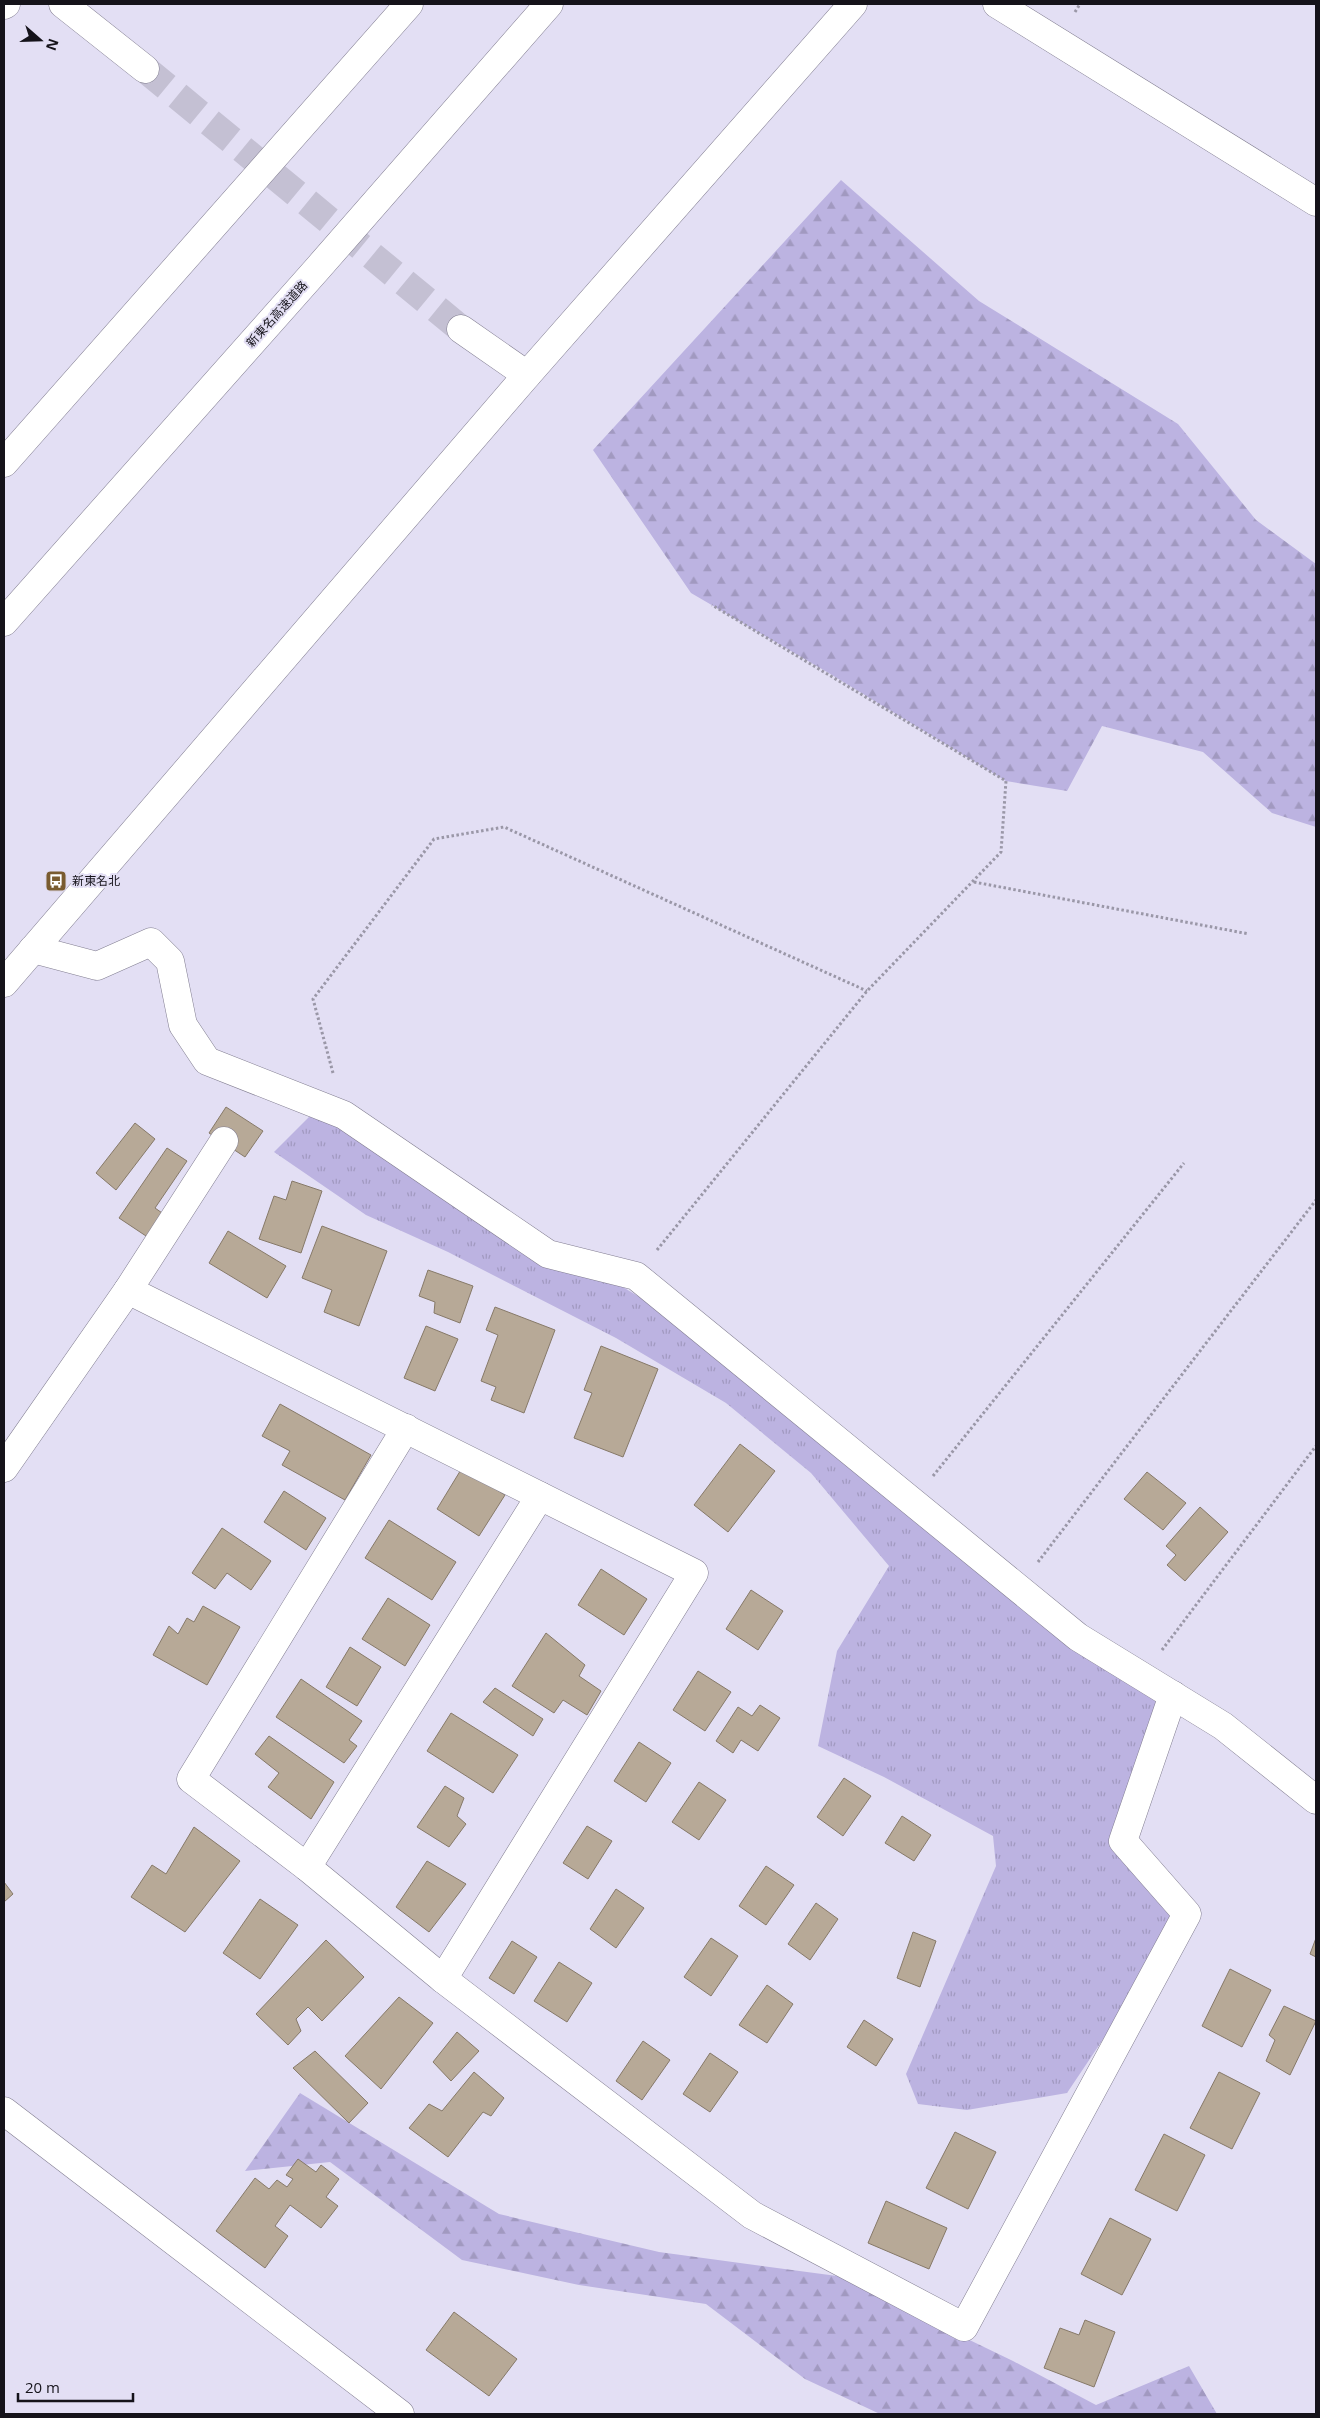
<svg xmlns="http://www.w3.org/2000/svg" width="1320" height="2418" font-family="'Open Sans','Noto Sans JP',sans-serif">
	<defs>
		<pattern id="grass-tufts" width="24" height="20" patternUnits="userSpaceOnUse" patternTransform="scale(1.25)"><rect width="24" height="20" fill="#bcb3e1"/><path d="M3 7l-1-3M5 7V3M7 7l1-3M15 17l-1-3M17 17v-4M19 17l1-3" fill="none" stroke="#a199c0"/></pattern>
		<pattern id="forest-firs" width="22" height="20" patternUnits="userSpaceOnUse" patternTransform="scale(1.25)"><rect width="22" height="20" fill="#bcb3e1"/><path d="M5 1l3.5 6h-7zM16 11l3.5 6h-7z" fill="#a199c0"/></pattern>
	</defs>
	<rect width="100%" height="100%" fill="#e3dff4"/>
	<path fill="url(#grass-tufts)" d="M320,1106L723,1347L1163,1689L1124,1852L1187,1914L1067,2093L967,2110L918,2104L906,2074L996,1866L993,1836L884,1777L818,1746L837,1651L889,1566L811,1473L726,1403L616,1338L448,1252L366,1215L274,1152Z"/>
	<g fill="url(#forest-firs)">
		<path d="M841,180L979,301L1178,424L1256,520L1316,564V827L1272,813L1203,752L1102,726L1067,791L1006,781L827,672L691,593L593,450Z"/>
		<path d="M300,2093L499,2214L659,2252L837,2276L1013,2361L1096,2405L1189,2366L1217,2414H880L805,2379L706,2304L579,2285L462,2260L330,2162L245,2171Z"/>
	</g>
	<g fill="#b7a997" stroke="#867968">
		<path d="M226,1107L263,1131L245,1157L209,1133Z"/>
		<path d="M135,1123L155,1139L116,1190L96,1173Z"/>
		<path d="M167,1148L187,1161L155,1208L165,1215L149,1238L119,1218Z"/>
		<path d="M292,1181L322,1191L301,1253L259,1239L274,1196L286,1200Z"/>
		<path d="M322,1226L387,1251L359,1326L324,1312L332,1290L302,1278Z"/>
		<path d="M228,1231L286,1266L267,1298L209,1263Z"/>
		<path d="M428,1270L473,1286L460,1323L434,1313L435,1302L419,1296Z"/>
		<path d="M495,1307L555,1330L524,1413L491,1400L496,1387L481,1381L498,1335L486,1330Z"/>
		<path d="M426,1326L458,1339L435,1391L404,1378Z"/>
		<path d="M601,1346L658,1369L623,1457L574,1438L592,1393L584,1390Z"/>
		<path d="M280,1404L371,1455L345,1500L282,1465L290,1451L262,1436Z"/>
		<path d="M740,1444L775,1471L728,1532L694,1505Z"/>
		<path d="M462,1468L505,1495L479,1536L437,1509Z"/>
		<path d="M1147,1472L1186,1503L1163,1530L1124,1499Z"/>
		<path d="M284,1491L326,1518L306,1550L264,1522Z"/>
		<path d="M1200,1507L1228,1532L1185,1581L1167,1565L1176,1555L1166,1546Z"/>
		<path d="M389,1520L456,1562L432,1600L365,1558Z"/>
		<path d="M222,1528L271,1561L251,1590L227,1573L215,1589L192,1573Z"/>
		<path d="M601,1569L647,1599L624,1635L578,1605Z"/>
		<path d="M751,1590L783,1611L758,1650L726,1629Z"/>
		<path d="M388,1598L430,1625L405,1666L362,1639Z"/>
		<path d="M203,1606L240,1627L207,1685L153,1655L169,1626L178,1634L187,1618L194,1622Z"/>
		<path d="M546,1633L585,1665L579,1676L601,1691L587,1715L563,1700L554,1713L512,1686Z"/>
		<path d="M350,1647L381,1667L357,1706L326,1687Z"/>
		<path d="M698,1671L731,1692L705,1731L673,1710Z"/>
		<path d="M301,1679L362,1721L349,1740L357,1746L344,1763L276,1717Z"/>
		<path d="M495,1688L543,1719L533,1736L483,1702Z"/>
		<path d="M760,1705L780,1718L758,1751L741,1740L733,1753L716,1741L738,1707L752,1716Z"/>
		<path d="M451,1713L518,1755L493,1793L427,1751Z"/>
		<path d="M269,1736L334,1782L311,1819L268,1787L279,1773L255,1754Z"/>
		<path d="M639,1742L671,1763L646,1802L614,1781Z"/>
		<path d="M844,1778L871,1796L843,1836L817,1817Z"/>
		<path d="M699,1782L726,1800L699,1840L672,1822Z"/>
		<path d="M445,1786L464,1798L457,1816L466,1824L449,1847L417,1827Z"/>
		<path d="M902,1816L931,1835L914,1861L885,1843Z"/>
		<path d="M587,1826L612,1841L588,1879L563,1863Z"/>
		<path d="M194,1827L240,1861L185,1932L131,1897L152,1865L166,1874Z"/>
		<path d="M427,1861L466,1884L429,1932L396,1907Z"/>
		<path d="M766,1866L794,1885L766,1925L739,1906Z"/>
		<path d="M4,1882L13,1894L4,1902Z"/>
		<path d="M616,1889L644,1908L616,1948L590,1929Z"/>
		<path d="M260,1899L298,1925L260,1979L223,1953Z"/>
		<path d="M816,1903L838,1919L810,1960L788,1944Z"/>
		<path d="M913,1932L936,1941L920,1987L897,1978Z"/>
		<path d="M711,1938L738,1956L711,1996L684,1977Z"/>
		<path d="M1316,1938V1957L1310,1954Z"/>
		<path d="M326,1940L364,1977L322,2021L308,2007L296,2019L301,2031L288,2045L256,2014Z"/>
		<path d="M512,1941L537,1957L514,1994L489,1978Z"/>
		<path d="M559,1962L592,1983L567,2022L534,2001Z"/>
		<path d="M1230,1969L1271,1990L1242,2047L1202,2026Z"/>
		<path d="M767,1985L793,2004L767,2043L739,2025Z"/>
		<path d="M399,1997L433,2023L381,2089L345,2056Z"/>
		<path d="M1284,2006L1316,2021L1290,2075L1266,2061L1275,2040L1269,2035Z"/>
		<path d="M864,2020L893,2039L876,2066L847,2047Z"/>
		<path d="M457,2032L479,2051L451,2081L433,2062Z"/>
		<path d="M643,2041L670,2060L642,2100L616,2081Z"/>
		<path d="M315,2051L368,2103L349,2123L293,2068Z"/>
		<path d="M710,2053L738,2072L710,2112L683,2094Z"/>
		<path d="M474,2072L504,2098L491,2116L483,2112L448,2157L409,2128L429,2104L442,2111Z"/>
		<path d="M1219,2072L1260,2093L1232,2149L1190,2128Z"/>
		<path d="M955,2132L996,2152L968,2209L926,2188Z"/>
		<path d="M1164,2134L1205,2155L1177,2211L1135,2190Z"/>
		<path d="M298,2159L316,2172L321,2165L339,2179L326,2197L338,2206L321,2228L290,2205L275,2226L288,2236L265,2268L216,2231L255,2178L269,2189L277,2180L287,2187L293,2179L286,2175Z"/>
		<path d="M886,2201L947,2228L929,2269L868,2243Z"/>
		<path d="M1110,2218L1151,2239L1122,2295L1081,2274Z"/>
		<path d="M454,2312L517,2359L489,2396L426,2350Z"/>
		<path d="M1085,2320L1115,2332L1094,2387L1044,2368L1060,2328L1079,2335Z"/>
	</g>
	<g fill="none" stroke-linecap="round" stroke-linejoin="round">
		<path stroke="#c4c0d3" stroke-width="28" stroke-dasharray="28 14" stroke-linecap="butt" d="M145,69L461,329"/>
		<g stroke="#827e91" stroke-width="29">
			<g id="minor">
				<path d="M63,4L145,69"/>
				<path d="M997,4L1316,202"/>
				<path d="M461,329L527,375"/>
				<path d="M33,949L97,966L151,942L170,961L183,1025L207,1061L344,1115L548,1254L636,1276L1078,1637L1223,1726L1316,1800"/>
				<path d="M128,1290L694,1573L443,1979"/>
				<path d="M406,1428L191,1779L307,1867L443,1979L752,2215L964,2327L1187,1914L1123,1841L1173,1695"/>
				<path d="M4,1468L128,1290L224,1141"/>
				<path d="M307,1867L540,1496"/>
			</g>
		</g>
		<g stroke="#827e91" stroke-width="29">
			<g id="tertiary">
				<path d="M4,5L6,4"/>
				<path d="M4,983L527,375L853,4"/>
				<path d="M4,2111L400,2414"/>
			</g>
		</g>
		<g stroke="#827e91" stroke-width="29">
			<g id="motorway">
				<path d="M4,463L409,4"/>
				<path d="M4,622L319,267L549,4"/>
			</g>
		</g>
		<g stroke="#9a97a7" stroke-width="3" stroke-dasharray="2.5 2.5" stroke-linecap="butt">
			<path d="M1075,12L1080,4"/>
			<path d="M974,882L1249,934"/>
			<path d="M333,1073L313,999L434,839L504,827L867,991"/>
			<path d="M657,1250L867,991L1001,852L1006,781L712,605"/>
			<path d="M933,1476L1184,1163"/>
			<path d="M1038,1562L1316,1200"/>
			<path d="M1162,1650L1316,1446"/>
		</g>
		<use href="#minor" stroke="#fff" stroke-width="28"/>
		<use href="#tertiary" stroke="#fff" stroke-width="28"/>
		<use href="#motorway" stroke="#fff" stroke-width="28"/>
	</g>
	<defs>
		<g id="bus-square" transform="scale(1.125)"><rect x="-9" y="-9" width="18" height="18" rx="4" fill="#795b2f" stroke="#e3dff4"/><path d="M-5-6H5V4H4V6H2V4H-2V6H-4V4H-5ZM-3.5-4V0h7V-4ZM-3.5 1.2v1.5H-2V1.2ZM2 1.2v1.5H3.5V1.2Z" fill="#fff"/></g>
	</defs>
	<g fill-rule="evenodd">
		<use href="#bus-square" x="56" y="881"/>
	</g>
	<g text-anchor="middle" stroke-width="4" stroke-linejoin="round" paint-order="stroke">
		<g font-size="12" fill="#15131a" stroke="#e3dff4">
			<text transform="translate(277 314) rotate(-48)" y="4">新東名高速道路</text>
		</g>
		<g font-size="12" fill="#15131a" stroke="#e3dff4" text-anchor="start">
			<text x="72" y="885">新東名北</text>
		</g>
	</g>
	<rect width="1320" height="2418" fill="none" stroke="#15131a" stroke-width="10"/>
	<g transform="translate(40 40) rotate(110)" stroke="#e3dff4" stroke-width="4" paint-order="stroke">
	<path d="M0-4L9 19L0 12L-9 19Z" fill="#15131a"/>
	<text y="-8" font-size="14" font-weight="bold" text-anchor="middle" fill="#15131a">N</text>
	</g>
	<path d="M18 2393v8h115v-8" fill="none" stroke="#15131a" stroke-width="2.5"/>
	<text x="25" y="2393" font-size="15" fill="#15131a" stroke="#e3dff4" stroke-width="4" paint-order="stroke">20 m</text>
</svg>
